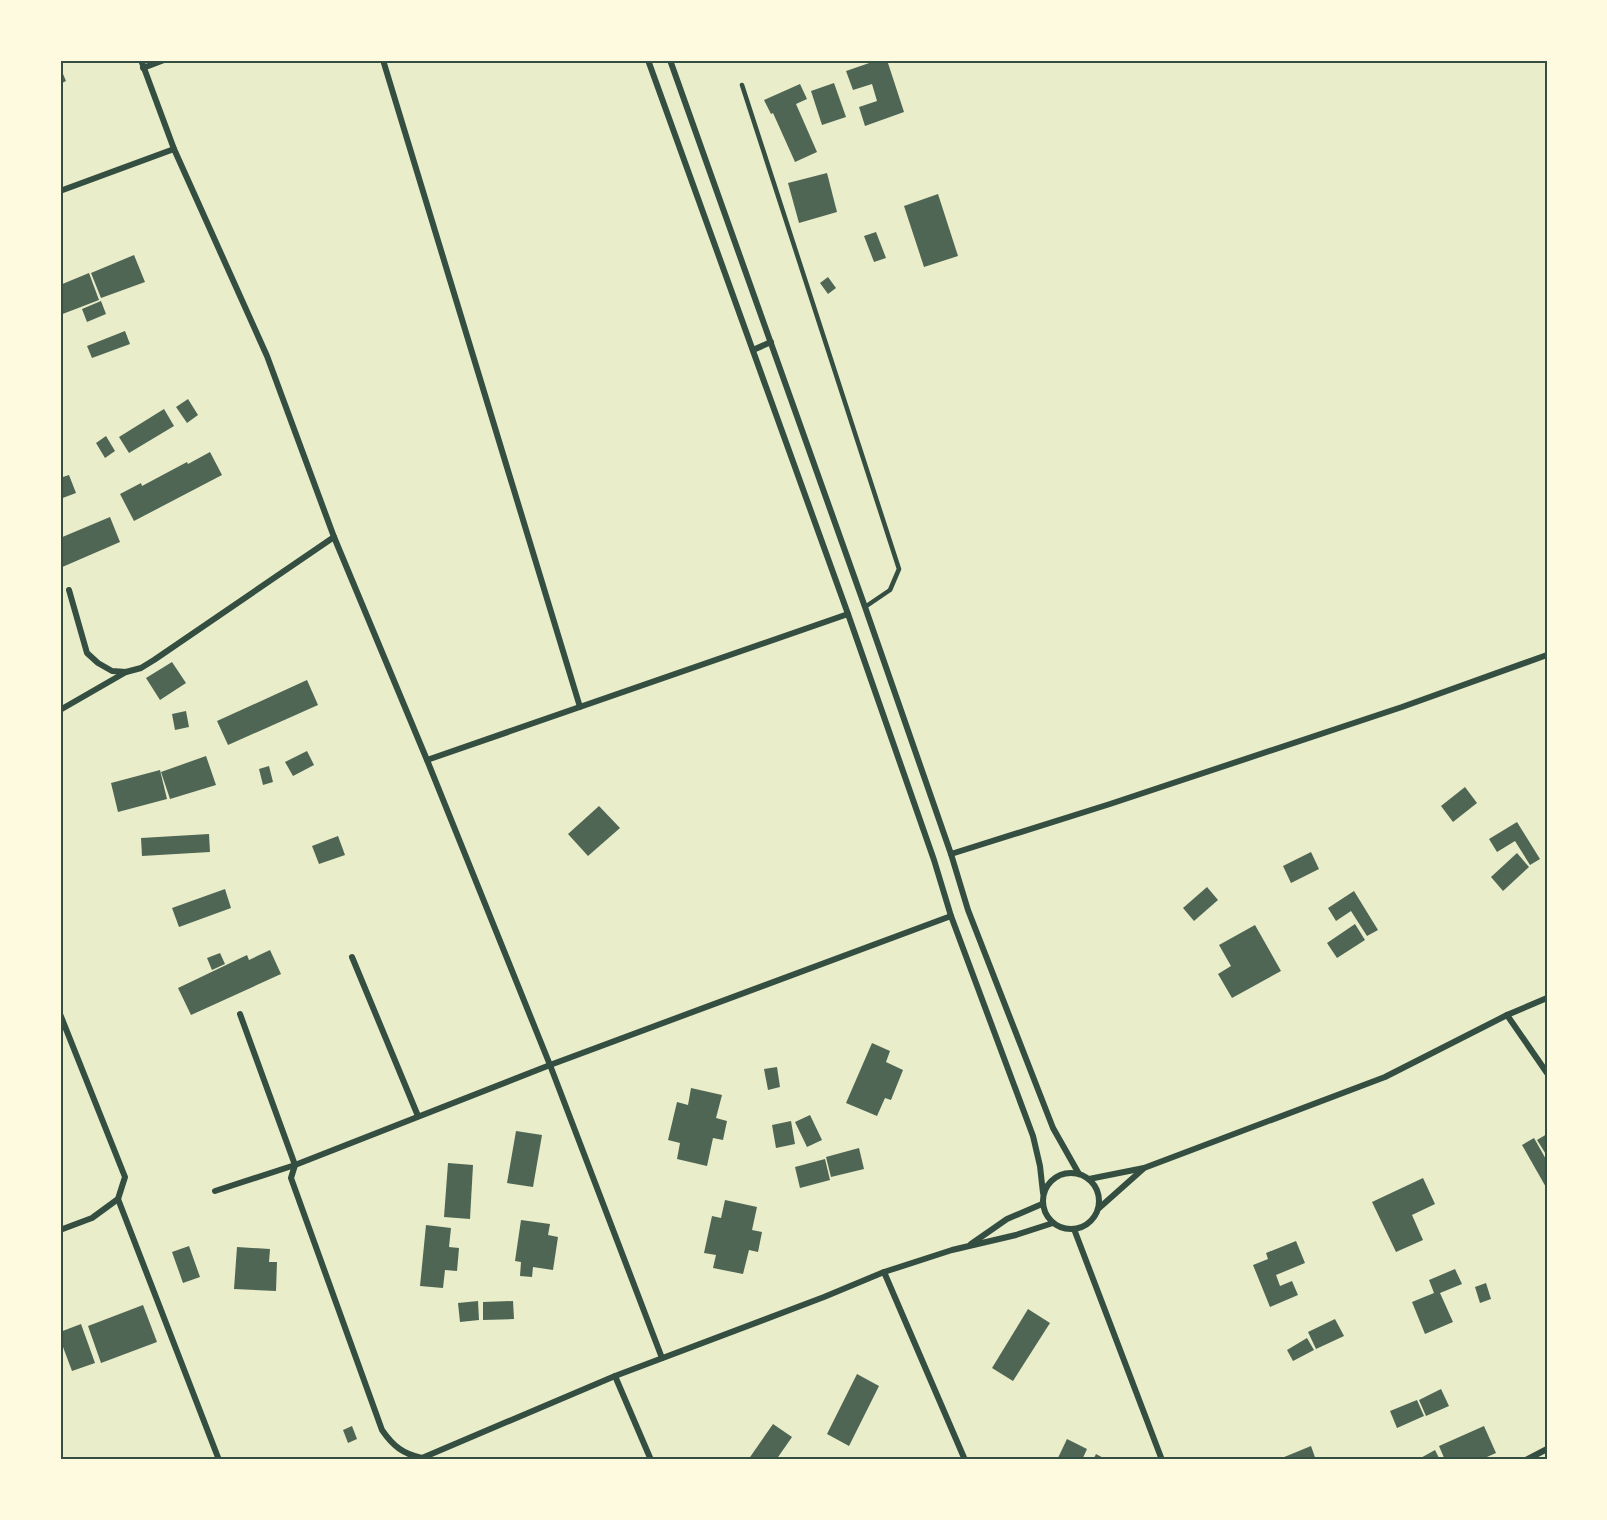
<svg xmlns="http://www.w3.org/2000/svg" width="1607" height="1520" font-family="'Roboto Condensed',sans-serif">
	<rect width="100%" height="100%" fill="#e9edc9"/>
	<g fill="#4f6655">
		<path d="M878,60H887L904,112L865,126L859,107L877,101L872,84L853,90L846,71Z"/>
		<path d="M60,67L66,81L60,84Z"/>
		<path d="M834,83L846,117L822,125L811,91Z"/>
		<path d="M800,84L807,99L796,104L817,152L795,162L773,113L771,114L764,100Z"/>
		<path d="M827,173L837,212L799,223L788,183Z"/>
		<path d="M938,194L958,256L924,267L904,206Z"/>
		<path d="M876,232L886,258L874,262L864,236Z"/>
		<path d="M134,255L145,282L101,298L91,273Z"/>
		<path d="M89,273L99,300L60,315V285Z"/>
		<path d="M828,277L836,288L828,294L820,283Z"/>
		<path d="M101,301L106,314L87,322L82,309Z"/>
		<path d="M125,331L130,344L92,358L87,346Z"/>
		<path d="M188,399L198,415L187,423L176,407Z"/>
		<path d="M164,409L174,426L129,453L119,437Z"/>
		<path d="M106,436L115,451L105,458L96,443Z"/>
		<path d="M210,452L222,475L134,521L120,494L141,483L142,486L187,462L188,464Z"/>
		<path d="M69,475L76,493L60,499V478Z"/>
		<path d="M110,517L120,542L60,568V538Z"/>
		<path d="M172,662L186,683L160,700L146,678Z"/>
		<path d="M307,680L318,705L228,745L217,721Z"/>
		<path d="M186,711L189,727L175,730L172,714Z"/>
		<path d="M307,751L314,765L293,776L285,762Z"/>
		<path d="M206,756L216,785L170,799L161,772Z"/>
		<path d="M269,766L273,782L263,785L259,769Z"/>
		<path d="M160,770L167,799L118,812L111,783Z"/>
		<path d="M1465,787L1477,803L1453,822L1441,806Z"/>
		<path d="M599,806L620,828L588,856L568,834Z"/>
		<path d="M1517,822L1540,859L1530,865L1515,841L1497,852L1489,839Z"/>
		<path d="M209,834L210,852L142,856L141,838Z"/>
		<path d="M338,836L345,855L319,864L312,846Z"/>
		<path d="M1311,852L1319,869L1291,883L1283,866Z"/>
		<path d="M1517,853L1529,867L1503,891L1491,877Z"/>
		<path d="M1207,887L1218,900L1194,921L1183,908Z"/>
		<path d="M225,889L231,908L179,927L172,908Z"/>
		<path d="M1354,891L1378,930L1367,936L1351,911L1336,921L1328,908Z"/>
		<path d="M1355,924L1365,940L1337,958L1327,943Z"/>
		<path d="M1255,925L1281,971L1232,998L1218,974L1231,966L1219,945Z"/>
		<path d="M270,950L281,974L191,1015L178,988L247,955L249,960Z"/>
		<path d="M220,953L225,964L212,970L207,958Z"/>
		<path d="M872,1043L890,1051L886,1062L903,1070L891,1100L885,1098L877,1116L846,1103Z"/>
		<path d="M777,1067L780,1087L768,1090L764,1069Z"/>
		<path d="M691,1088L722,1095L716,1118L727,1121L723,1140L713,1138L707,1166L677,1159L680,1143L668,1140L677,1102L688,1105Z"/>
		<path d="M810,1115L822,1140L807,1147L795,1122Z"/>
		<path d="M791,1121L795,1144L776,1148L772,1125Z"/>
		<path d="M516,1131L542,1135L533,1187L507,1183Z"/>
		<path d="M1547,1134V1156L1537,1140Z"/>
		<path d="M1534,1138L1547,1161V1189L1522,1145Z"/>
		<path d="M859,1148L864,1169L831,1177L826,1157Z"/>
		<path d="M825,1159L830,1180L800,1188L795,1167Z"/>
		<path d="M448,1163L473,1165L470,1219L444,1217Z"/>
		<path d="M1423,1178L1435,1204L1412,1215L1423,1240L1396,1252L1372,1202Z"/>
		<path d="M725,1200L757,1207L752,1230L762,1232L758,1252L749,1250L743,1274L713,1268L716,1255L704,1253L712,1216L721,1218Z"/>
		<path d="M521,1220L550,1224L548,1235L558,1237L553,1270L533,1267L532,1277L520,1276L521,1262L515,1261Z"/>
		<path d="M426,1225L451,1228L449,1247L459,1248L457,1271L445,1270L443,1288L420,1286Z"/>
		<path d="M1296,1241L1305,1263L1276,1275L1280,1286L1292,1281L1298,1295L1270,1307L1253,1265L1268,1259L1266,1253Z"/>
		<path d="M189,1246L200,1277L183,1283L172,1252Z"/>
		<path d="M237,1247L270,1249L269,1262H277L276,1291L234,1289Z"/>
		<path d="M1455,1269L1462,1284L1440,1293L1453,1322L1425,1334L1412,1302L1434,1293L1429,1280Z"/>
		<path d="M1486,1283L1491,1299L1480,1303L1475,1287Z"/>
		<path d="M478,1301L479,1320L460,1322L458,1303Z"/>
		<path d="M513,1301L514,1319L483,1320V1302Z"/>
		<path d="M143,1305L157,1342L101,1363L88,1326Z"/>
		<path d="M1028,1309L1050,1323L1013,1381L992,1368Z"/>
		<path d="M1335,1319L1344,1336L1316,1349L1308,1332Z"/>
		<path d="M81,1324L95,1363L72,1371L60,1339V1332Z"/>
		<path d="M1307,1338L1314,1350L1293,1361L1287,1350Z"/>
		<path d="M857,1374L879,1386L849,1446L827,1434Z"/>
		<path d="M1441,1389L1449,1406L1426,1416L1419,1400Z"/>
		<path d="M1417,1400L1424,1416L1397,1428L1390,1411Z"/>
		<path d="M773,1424L792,1437L776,1460H748Z"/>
		<path d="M352,1426L357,1439L348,1443L343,1430Z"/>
		<path d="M1484,1426L1496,1453L1480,1460H1445L1439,1446Z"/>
		<path d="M1067,1439L1087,1449L1082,1460H1057Z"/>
		<path d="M1311,1446L1316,1460H1277Z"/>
		<path d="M1435,1450L1440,1460H1417Z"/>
		<path d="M1096,1454L1107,1460H1093Z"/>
	</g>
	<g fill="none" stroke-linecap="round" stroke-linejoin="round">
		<path stroke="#344e41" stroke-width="4.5" d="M742,85L899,569L890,590L865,607"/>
		<g stroke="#344e41" stroke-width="6">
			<path d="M141,60L174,149L267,356L334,537L427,760L550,1065L662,1358"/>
			<path d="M383,60L580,707"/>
			<path d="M648,60L848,614L934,860L951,916L1033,1136L1040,1166L1043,1193"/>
			<path d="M670,60L865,607L951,854L968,910L1053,1128L1079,1174"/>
			<path d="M143,68L164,60"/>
			<path d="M60,191L174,149"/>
			<path d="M753,350L771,342"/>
			<path d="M69,590L87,653L98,663L112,671L126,672L141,668L154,660L334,537"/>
			<path d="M60,710L126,672"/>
			<path d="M427,760L848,614"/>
			<path d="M951,854L1110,804L1402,707L1547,655"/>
			<path d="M352,957L418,1116"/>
			<path d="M60,1014L125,1177L118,1199L92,1218L60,1230"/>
			<path d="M240,1014L295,1165L291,1178L382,1430C393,1446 403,1454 422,1458L615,1376L824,1297L884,1272L952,1250L1016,1235L1053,1223"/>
			<path d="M1507,1015L1547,1073"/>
			<circle cx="1071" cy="1201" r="28"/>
			<path d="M1089,1179L1144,1168L1385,1077L1507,1015L1547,998"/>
			<path d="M215,1191L295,1165L550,1065L951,916"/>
			<path d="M118,1199L219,1460"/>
			<path d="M1098,1209L1143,1169"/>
			<path d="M1074,1229L1162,1460"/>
			<path d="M971,1244L1007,1219L1042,1204"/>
			<path d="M884,1272L965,1460"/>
			<path d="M615,1376L651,1460"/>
			<path d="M1526,1460L1547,1449"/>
		</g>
	</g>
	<rect width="1607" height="1520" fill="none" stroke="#fefae0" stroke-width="123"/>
	<rect x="62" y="62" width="1484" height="1396" fill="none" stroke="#344e41" stroke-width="2"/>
</svg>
